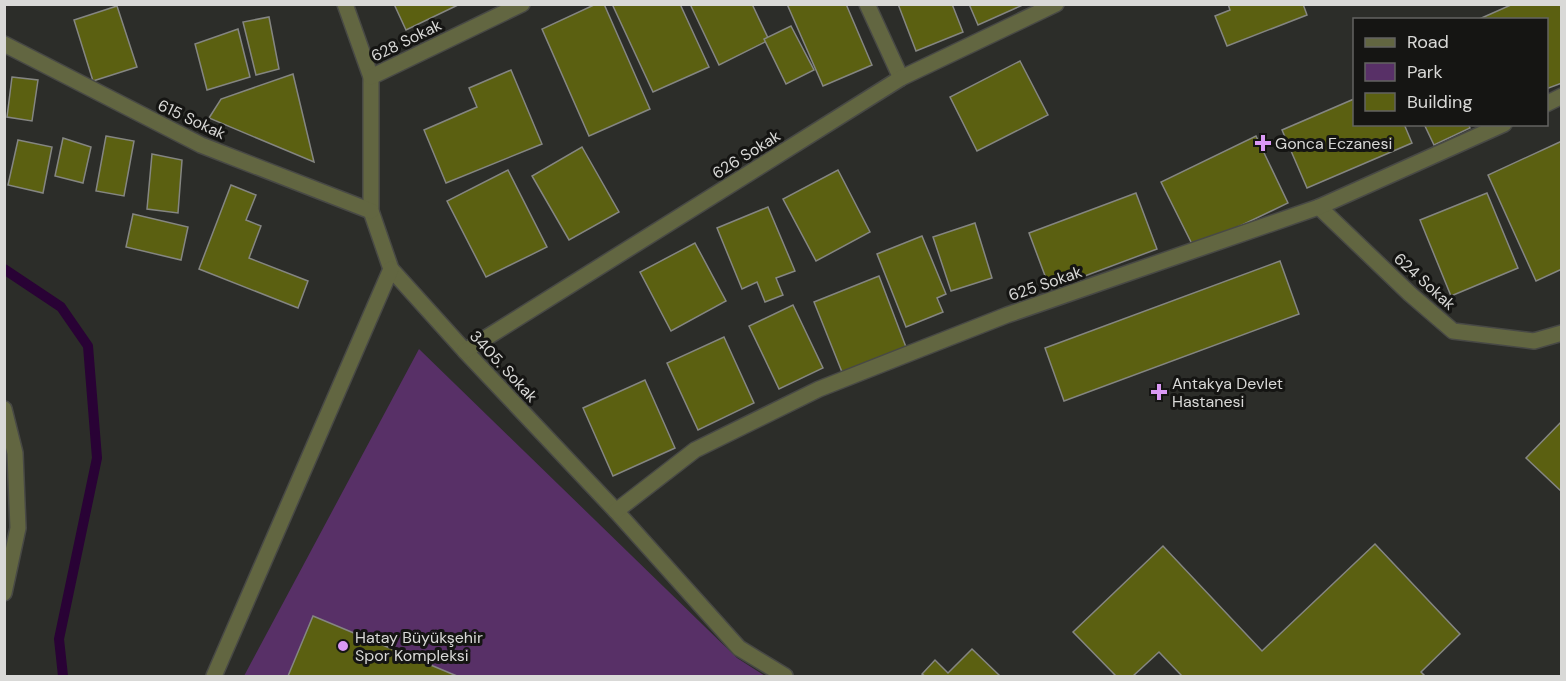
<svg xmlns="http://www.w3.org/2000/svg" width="1566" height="681" font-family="'DM Sans',sans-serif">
	<rect width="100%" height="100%" fill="#2c2d29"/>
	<path fill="#583067" d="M419,349L737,658L765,676H244Z"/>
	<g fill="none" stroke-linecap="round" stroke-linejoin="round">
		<path stroke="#290235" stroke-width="10" d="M4,269L61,307L88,346L97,458L59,639L63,676"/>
	</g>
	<g fill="#5b6011" stroke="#858682" stroke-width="1.5">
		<path d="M394,4H460L406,30Z"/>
		<path d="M596,4H604L650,109L589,136L542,29Z"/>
		<path d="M616,4H680L709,67L653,92L613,6Z"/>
		<path d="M690,4H752L769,40L719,65Z"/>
		<path d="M787,4H846L872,65L823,86Z"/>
		<path d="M898,4H952L963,32L916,51Z"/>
		<path d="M969,4H1025L978,25Z"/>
		<path d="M1228,4H1303L1307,15L1227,46L1215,16L1230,10Z"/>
		<path d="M1513,4H1561L1562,83L1546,89V20H1477Z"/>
		<path d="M117,6L137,67L93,81L74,20Z"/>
		<path d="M269,17L279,69L256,75L243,22Z"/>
		<path d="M791,26L814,70L786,84L764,39Z"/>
		<path d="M238,29L250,77L207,90L195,44Z"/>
		<path d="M1020,61L1048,115L977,151L950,97Z"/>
		<path d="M511,70L542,144L446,183L424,130L477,107L469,88Z"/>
		<path d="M293,74L314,162L209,118L221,99Z"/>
		<path d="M12,77L38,80L32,121L7,117Z"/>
		<path d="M1354,99V124H1404L1412,143L1307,188L1282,130Z"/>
		<path d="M1424,124H1468L1470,128L1434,145Z"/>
		<path d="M106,136L134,141L124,196L96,191Z"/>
		<path d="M1256,136L1288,203L1194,248L1161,182Z"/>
		<path d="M63,138L91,147L83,183L55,176Z"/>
		<path d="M18,140L52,147L43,193L8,185Z"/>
		<path d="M1562,141V269L1536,281L1488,175Z"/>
		<path d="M582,147L619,212L569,240L532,176Z"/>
		<path d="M152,154L182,160L178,213L147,209Z"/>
		<path d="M508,170L547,247L486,277L447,201Z"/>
		<path d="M838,170L870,232L816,261L783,199Z"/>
		<path d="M231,185L256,195L246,220L261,226L249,258L308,281L298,308L199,269Z"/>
		<path d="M1136,193L1157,249L1050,289L1029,233Z"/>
		<path d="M1487,193L1518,268L1451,296L1420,220Z"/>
		<path d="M768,207L795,271L776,278L783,295L765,302L757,282L742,289L717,228Z"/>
		<path d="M133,214L188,227L181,260L126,247Z"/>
		<path d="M975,223L992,278L951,291L933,237Z"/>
		<path d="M922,236L946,294L937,298L943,312L906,327L877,254Z"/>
		<path d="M695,243L726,301L671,331L640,272Z"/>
		<path d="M1280,261L1299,314L1064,401L1045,348Z"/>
		<path d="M879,276L906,347L842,372L814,302Z"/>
		<path d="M793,305L823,368L779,389L749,326Z"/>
		<path d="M724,337L754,403L698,430L667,363Z"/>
		<path d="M645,380L675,448L613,476L583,408Z"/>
		<path d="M1562,421V492L1526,458Z"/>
		<path d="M1375,544L1460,634L1421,672L1425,676H1182L1159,652L1133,676H1116L1073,632L1163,546L1262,651Z"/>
		<path d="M313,616L457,676H288Z"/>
		<path d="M972,649L1000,676H925L922,674L935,660L948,673Z"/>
	</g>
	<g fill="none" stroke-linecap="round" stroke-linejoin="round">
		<g stroke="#484945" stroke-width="18">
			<g id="minor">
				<path d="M345,4L371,77V211L391,269L465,351L616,511L739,648L785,676"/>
				<path d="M867,4L901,78"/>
				<path d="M4,44L201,145L371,211"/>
				<path d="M371,77L522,4"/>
				<path d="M1546,104L1562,96"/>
				<path d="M1319,207L1410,294L1453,331L1534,341L1562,333"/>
				<path d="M465,351L901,78L1056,4"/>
				<path d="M4,409L15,453L18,528L4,593"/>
				<path d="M616,511L695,450L819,389L1007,315L1319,207L1504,124"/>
				<path d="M214,676L391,269"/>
			</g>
		</g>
		<use href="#minor" stroke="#626641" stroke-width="15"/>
	</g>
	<g fill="#db99f5" stroke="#151513" stroke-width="2">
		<path d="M1260 134h6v6h6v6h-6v6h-6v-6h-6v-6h6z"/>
		<path d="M1156 383h6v6h6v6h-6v6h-6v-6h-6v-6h6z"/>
		<circle cx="343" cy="646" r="6"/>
	</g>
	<g text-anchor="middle" stroke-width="6" stroke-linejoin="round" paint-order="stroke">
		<g font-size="16" fill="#d9d9d7" stroke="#151513">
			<text transform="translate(406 40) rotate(-26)" y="6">628 Sokak</text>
			<text transform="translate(192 119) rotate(25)" y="6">615 Sokak</text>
			<text transform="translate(746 154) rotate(-32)" y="6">626 Sokak</text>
			<text transform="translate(1425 281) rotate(42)" y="6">624 Sokak</text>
			<text transform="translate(1045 283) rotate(-19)" y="6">625 Sokak</text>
			<text transform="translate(504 366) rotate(47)" y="6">3405. Sokak</text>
		</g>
		<g font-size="16" fill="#d9d9d7" stroke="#151513" text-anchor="start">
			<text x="1275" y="149">Gonca Eczanesi</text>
			<text x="1172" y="389">Antakya Devlet<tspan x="1172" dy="18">Hastanesi</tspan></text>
			<text x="355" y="643">Hatay Büyükşehir<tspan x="355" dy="18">Spor Kompleksi</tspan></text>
		</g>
	</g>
	<rect width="1566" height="681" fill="none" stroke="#d9d9d7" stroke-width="12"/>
	<rect x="1353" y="18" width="195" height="108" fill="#151513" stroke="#636361" stroke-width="1.5"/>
	<rect x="1365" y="38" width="30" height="9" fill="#626641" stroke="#636361" stroke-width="1.5"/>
	<text x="1407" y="48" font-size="18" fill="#d9d9d7">Road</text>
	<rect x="1365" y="63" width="30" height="18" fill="#583067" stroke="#636361" stroke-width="1.5"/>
	<text x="1407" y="78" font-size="18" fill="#d9d9d7">Park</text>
	<rect x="1365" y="93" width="30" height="18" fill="#5b6011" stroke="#636361" stroke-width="1.5"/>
	<text x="1407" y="108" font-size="18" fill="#d9d9d7">Building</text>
</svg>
